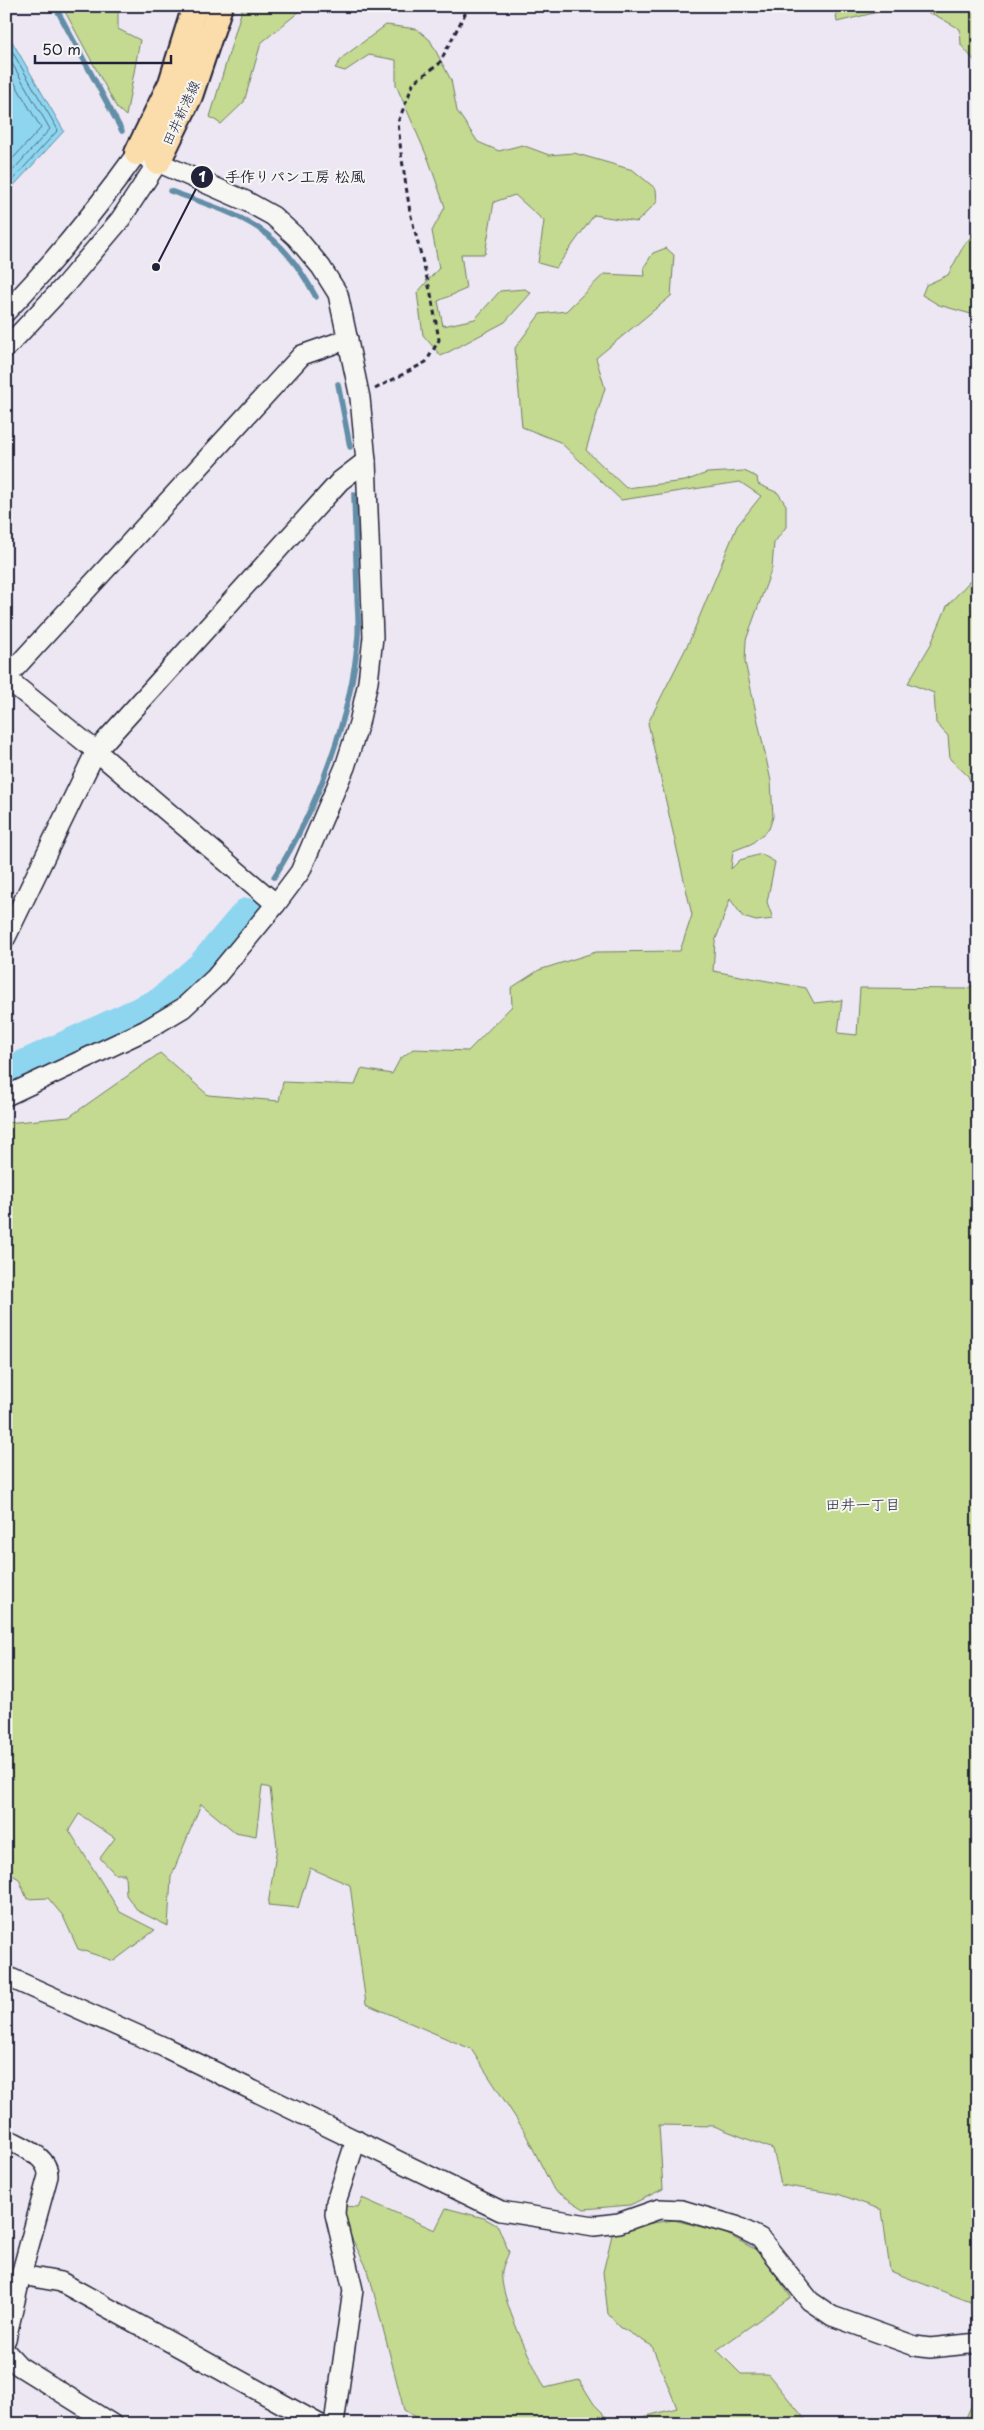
<svg xmlns="http://www.w3.org/2000/svg" width="984" height="2430" font-family="'Playpen Sans','Klee One',sans-serif">
	<rect width="100%" height="100%" fill="#ede7f3"/>
	<filter id="ink" filterUnits="userSpaceOnUse"><feTurbulence type="fractalNoise" baseFrequency=".02" numOctaves="2"/><feDisplacementMap in="SourceGraphic" scale="10" xChannelSelector="R" yChannelSelector="G"/><feConvolveMatrix kernelMatrix="1 2 1 2 8 2 1 2 1" color-interpolation-filters="sRGB"/></filter>
	<g filter="url(#ink)">
		<g fill="#c3da90" stroke="#727e66">
			<path d="M62,6H118V29L140,40L126,116L117,108Z"/>
			<path d="M243,6H306L261,43L244,102L221,124L210,117Z"/>
			<path d="M835,6H902L837,22Z"/>
			<path d="M907,6H978V65L961,45L960,29L935,15Z"/>
			<path d="M386,25L417,29L430,40L451,80L457,111L478,142L499,151L522,145L549,155L574,153L633,170L656,189L657,202L637,222L594,215L556,268L538,263L544,221L515,195L494,202L485,254H461L466,289L438,301L443,326L475,319L500,291L525,289L531,293L505,322L441,356L423,335L417,293L439,268L432,231L445,207L429,161L396,85V60L369,55L345,71L335,68L343,57Z"/>
			<path d="M978,228V316L939,305L922,295L926,285L948,275L964,245Z"/>
			<path d="M666,248L674,255L671,296L596,358L605,388L586,450L626,488L685,481L707,473L744,471L757,477L758,484L778,493L786,505V527L774,543L772,568L746,640L745,662L771,781L773,817L769,829L751,844L733,851L731,869L740,860L761,854L775,862L767,902L773,919L756,921L743,917L730,899L715,942L713,971L806,988L814,1003L842,1000L838,1033L857,1035L860,988L966,989L978,983V2319L973,2303L890,2271L882,2210L838,2194L781,2185L773,2149L714,2126L659,2125L663,2189L630,2205L584,2209L554,2190L523,2129L471,2049L366,2004L350,1885L310,1868L298,1908L268,1905L277,1847L270,1788L262,1786L256,1836L235,1832L201,1804L171,1877L168,1926L138,1911L126,1895L125,1874H115L100,1858L115,1838L79,1814L69,1830L120,1912L155,1930L114,1961L78,1949L63,1916L48,1898L27,1899L19,1879L6,1871V1574L9,1569L6,1506V1123L69,1117L160,1053L208,1095L279,1101L283,1082L355,1085L361,1069L392,1074L400,1059L413,1049L468,1051L512,1006L511,988L539,970L596,952L680,951L692,915L648,723L689,642L737,526L761,496L740,482L621,500L560,442L522,427L515,348L540,314L566,311L604,274L645,276L644,267L653,253Z"/>
			<path d="M978,572V800L968,776L950,759L948,736L936,723L934,693L908,683L931,644L947,606Z"/>
			<path d="M362,2198L435,2230L446,2208L484,2218L498,2226L509,2252C507,2258 503,2264 502,2271C498,2295 533,2365 545,2388L579,2380L594,2404L614,2424H426L404,2410L368,2270L346,2227L344,2206L358,2207Z"/>
			<path d="M674,2220L725,2233L760,2252L791,2297L717,2350L741,2374H768L809,2424H617L677,2408L652,2346L620,2327L608,2314L603,2272L612,2235L645,2224Z"/>
			<path d="M975,2398L978,2399V2424H963Z"/>
		</g>
		<path fill="#8ed6ef" stroke="#638ea7" d="M6,31L64,131L6,194Z"/>
		<g fill="none" stroke-linecap="round" stroke-linejoin="round">
			<g stroke="#4d6a83" stroke-width="1">
				<path d="M6,41L58,130L6,187"/>
				<path d="M6,53L50,129L6,178"/>
				<path d="M6,68L41,128L6,166"/>
			</g>
			<g stroke="#638ea7" stroke-width="5.5">
				<path d="M55,6L122,131"/>
				<path d="M170,191C244,217 277,225 316,297"/>
				<path d="M338,384L350,447"/>
				<path d="M274,877C317,810 352,715 358,636C359,621 357,605 357,590C356,559 355,527 354,495"/>
				<path d="M6,2269L7,2267"/>
			</g>
			<path stroke="#8ed6ef" stroke-width="32" d="M6,1074L161,1003L202,967L247,914"/>
			<g stroke="#22223b" stroke-width="22">
				<g id="minor">
					<path d="M6,312C54,262 97,209 137,153L246,201L273,216L296,237L321,267L338,294L360,398L366,461L373,637L368,682L359,723L345,767L300,872L276,904L215,978L183,1008L146,1030L6,1096"/>
					<path d="M6,348L65,285L120,220L158,162"/>
					<path d="M6,678L302,355L348,339"/>
					<path d="M6,678L96,751L276,904"/>
					<path d="M6,937L96,751L340,481L366,461"/>
					<path d="M6,1976L164,2047L501,2211L594,2226L619,2223L659,2209L682,2210L736,2226L760,2238L810,2301L832,2316L915,2346L930,2348L978,2343"/>
					<path d="M6,2138C22,2147 49,2156 48,2176L21,2275L6,2339"/>
					<path d="M21,2275L61,2282L319,2424"/>
					<path d="M6,2352L19,2366L112,2424"/>
					<path d="M334,2424L353,2290L335,2214L336,2202L356,2140"/>
				</g>
			</g>
			<g stroke="#22223b" stroke-width="28">
				<g id="major">
					<path d="M137,153L171,83L195,6"/>
					<path d="M158,162L190,96L220,6"/>
				</g>
			</g>
			<path stroke="#22223b" stroke-width="3" stroke-dasharray="5 4" stroke-linecap="butt" d="M375,389L426,362L439,340L431,294L410,212L401,153L398,122L414,82L439,64L469,6"/>
			<use href="#minor" stroke="#f6f6f2" stroke-width="19"/>
			<use href="#major" stroke="#fbddab" stroke-width="24"/>
		</g>
	</g>
	<g text-anchor="middle" stroke-width="4" stroke-linejoin="round" paint-order="stroke">
		<g font-size="14" fill="#22223b" stroke="#f6f6f2">
			<text transform="translate(181 113) rotate(-65)" y="5">田井新港線</text>
		</g>
		<g font-size="15" fill="#22223b" stroke="#f6f6f2">
			<text x="863" y="1510">田井一丁目</text>
		</g>
	</g>
	<path fill="none" stroke="#22223b" stroke-width="2" d="M156 267L202 177"/>
	<g fill="#22223b" stroke="#f6f6f2" stroke-width="2">
		<circle cx="156" cy="267" r="5"/>
		<circle cx="202" cy="177" r="12"/>
	</g>
	<g font-size="15" text-anchor="middle" font-weight="bold" fill="#fff">
		<text x="202" y="182">1</text>
	</g>
	<g font-size="15" text-anchor="middle" font-weight="bold" fill="#22223b" stroke="#f6f6f2" stroke-width="4" stroke-linejoin="round" paint-order="stroke">
		<text x="295" y="182">手作りパン工房 松風</text>
	</g>
	<rect width="984" height="2430" fill="none" stroke="#f6f6f2" stroke-width="25"/>
	<rect x="12" y="12" width="959" height="2405" fill="none" stroke="#22223b" stroke-width="2" filter="url(#ink)"/>
	<path d="M35 55v8h136v-8" fill="none" stroke="#22223b" stroke-width="2.5"/>
	<text x="42" y="55" font-size="15" fill="#22223b" stroke="#f6f6f2" stroke-width="4" paint-order="stroke">50 m</text>
</svg>
